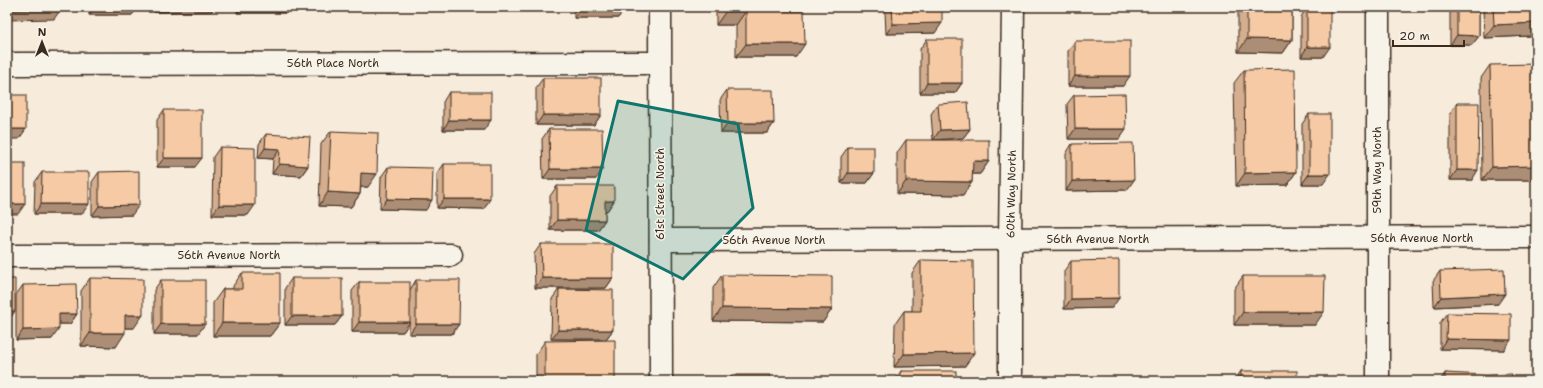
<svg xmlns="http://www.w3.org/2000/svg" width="1543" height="388" font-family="'Shantell Sans',sans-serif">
	<rect width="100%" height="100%" fill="#f7ebdb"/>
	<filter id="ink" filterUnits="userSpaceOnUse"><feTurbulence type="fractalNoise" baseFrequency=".025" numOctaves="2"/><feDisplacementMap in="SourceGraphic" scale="8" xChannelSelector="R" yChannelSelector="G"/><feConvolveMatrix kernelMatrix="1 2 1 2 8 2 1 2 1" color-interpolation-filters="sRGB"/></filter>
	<g filter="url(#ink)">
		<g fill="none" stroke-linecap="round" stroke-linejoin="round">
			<g stroke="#3b2a1e" stroke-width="25">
				<g id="street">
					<path d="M660,7L661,381"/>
					<path d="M1378,7V381"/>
					<path d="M7,64L659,63"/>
					<path d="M661,240L1536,237"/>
					<path d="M7,256L451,255"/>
					<path d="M1010,381V239L1013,7"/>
				</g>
			</g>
			<use href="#street" stroke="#f7f3e8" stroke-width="22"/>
		</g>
		<g fill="#d4ae8e" stroke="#3b2a1e">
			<path d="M89,7H138L132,15H89Z"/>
			<path d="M154,7H215L212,11L154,12Z"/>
			<path d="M237,7H292L287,13H237Z"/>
			<path d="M574,7H626L618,18H574Z"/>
			<path d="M716,7H785V11L796,57H736V25H716Z"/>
			<path d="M889,7H942L935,33L886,34L885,12Z"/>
			<path d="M1238,7H1292V40L1283,53L1238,52Z"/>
			<path d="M1307,7L1323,57H1301V17Z"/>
			<path d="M1450,7H1479V36L1472,45H1450Z"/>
			<path d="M1483,7H1536V28L1530,36L1484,38Z"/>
			<path d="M927,39L962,83L955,93H920V49Z"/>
			<path d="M1075,41L1123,86H1068V51Z"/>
			<path d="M1490,65L1533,180H1482L1481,78Z"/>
			<path d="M1244,70L1296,172L1287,185L1236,186L1234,83Z"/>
			<path d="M543,78L601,115L594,125H536V88Z"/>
			<path d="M727,90L774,123L767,133H721L720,100Z"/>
			<path d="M449,92L484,130H443V102Z"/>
			<path d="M1074,95L1119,139H1068L1067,104Z"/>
			<path d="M1457,103L1472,180H1450V113Z"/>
			<path d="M938,104L970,129L963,138L933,140L931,114Z"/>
			<path d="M164,110L195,167H157V120Z"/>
			<path d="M1309,114L1323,184H1302V124Z"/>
			<path d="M549,129L596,179H543L542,139Z"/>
			<path d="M331,131L368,187H361L360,194L351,207L319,206L321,144Z"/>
			<path d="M266,134L308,166L301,176L272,174L273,159L258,158L259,144Z"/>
			<path d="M906,140L989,161L980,174H972V182L963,195L897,194V153Z"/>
			<path d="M1072,144L1127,190L1066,191V154Z"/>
			<path d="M220,147L248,215H212L213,157Z"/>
			<path d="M848,147L874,173L867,183H841V157Z"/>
			<path d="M444,164L484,209L437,208V174Z"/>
			<path d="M388,167L426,210L380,209L381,177Z"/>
			<path d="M42,172L82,214H34L35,182Z"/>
			<path d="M99,172L132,215L92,216V182Z"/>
			<path d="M557,186L614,201L607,211H605V220L598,230H550V196Z"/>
			<path d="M541,244L613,278L606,288H535L534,254Z"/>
			<path d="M921,260L965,366L894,367L895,324L904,311H912V273Z"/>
			<path d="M1071,261L1112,308L1064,309V271Z"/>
			<path d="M1440,271L1498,304L1434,307L1433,281Z"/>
			<path d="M242,273L280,323L270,336H213V303L223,289H233V286Z"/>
			<path d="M722,275L832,309L823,322L713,321V288Z"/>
			<path d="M1243,276L1315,325H1234V289Z"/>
			<path d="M90,278L134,328H125L116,347L81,346V291Z"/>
			<path d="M292,278L342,316L335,325H285V288Z"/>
			<path d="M161,280L198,334H154V290Z"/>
			<path d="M416,280L459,324L452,334H409V323L403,332H352V291L359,282L410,290Z"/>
			<path d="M23,285L77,314L70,324H59L52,339L16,340V295Z"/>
			<path d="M559,289L613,330L606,339H551L552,299Z"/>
			<path d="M1447,313L1504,350L1440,349V323Z"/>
			<path d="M545,341L615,381H536V354Z"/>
			<path d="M901,371L956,381H894Z"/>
			<path d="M1241,371L1297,381H1234Z"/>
			<path d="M1445,373L1511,381H1440Z"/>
			<path d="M732,375L770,381H728Z"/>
		</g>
		<g fill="#ac8d74" stroke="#3b2a1e">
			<path d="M95,7H138L132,15H89Z"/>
			<path d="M158,7H215L212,11L154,12Z"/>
			<path d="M242,7H292L287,13H237Z"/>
			<path d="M582,7H626L618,18H574Z"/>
			<path d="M61,9L54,19L7,20V10Z"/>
			<path d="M726,11H746L736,25H716Z"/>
			<path d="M942,23L935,33L886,34L893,24Z"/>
			<path d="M1536,23V28L1530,36L1484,38L1494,25Z"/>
			<path d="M1457,35L1479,36L1472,45H1450Z"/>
			<path d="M1247,39L1292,40L1283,53L1238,52Z"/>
			<path d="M746,44H805L796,57H736Z"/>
			<path d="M1307,47H1330L1323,57H1301Z"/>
			<path d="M1075,76H1130L1123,86H1068Z"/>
			<path d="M927,83H962L955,93H920Z"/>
			<path d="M543,115H601L594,125H536Z"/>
			<path d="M449,120H491L484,130H443Z"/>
			<path d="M728,123H774L767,133H721Z"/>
			<path d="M7,129H26L19,139H7Z"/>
			<path d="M970,129L963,138L933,140L940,130Z"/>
			<path d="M1075,129H1126L1119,139H1068Z"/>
			<path d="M265,148L280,149L273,159L258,158Z"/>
			<path d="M164,158H202L195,167H157Z"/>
			<path d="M973,161H989L980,174H963Z"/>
			<path d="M279,164L308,166L301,176L272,174Z"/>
			<path d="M1536,166V175L1533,180H1482L1492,167Z"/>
			<path d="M550,169H603L596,179H543Z"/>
			<path d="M1457,170H1478L1472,180H1450Z"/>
			<path d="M1296,172L1287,185L1236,186L1245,173Z"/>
			<path d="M361,173L377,174L368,187H352Z"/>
			<path d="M848,173H874L867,183H841Z"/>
			<path d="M1309,174H1330L1323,184H1302Z"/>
			<path d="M1134,180L1127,190L1066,191L1072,181Z"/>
			<path d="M906,181L972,182L963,195L897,194Z"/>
			<path d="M328,192L360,194L351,207L319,206Z"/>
			<path d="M387,199L432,200L426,210L380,209Z"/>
			<path d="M444,199H490L484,209L437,208Z"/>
			<path d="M605,201H614L607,211H598Z"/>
			<path d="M7,204H25L18,214H7Z"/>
			<path d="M41,204H89L82,214H34Z"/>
			<path d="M139,205L132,215L92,216L99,206Z"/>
			<path d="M219,205H255L248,215H212Z"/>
			<path d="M557,220H605L598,230H550Z"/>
			<path d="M542,278H613L606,288H535Z"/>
			<path d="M1505,294L1498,304L1434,307L1441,297Z"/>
			<path d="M1119,298L1112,308L1064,309L1071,299Z"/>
			<path d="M722,308L832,309L823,322L713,321Z"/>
			<path d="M15,311L7,323V312Z"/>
			<path d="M1243,312H1324L1315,325H1234Z"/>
			<path d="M59,314H77L70,324H52Z"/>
			<path d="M125,315H143L134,328H116Z"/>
			<path d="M292,316H342L335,325H285Z"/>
			<path d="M359,322H410L403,332H352Z"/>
			<path d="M222,323H280L270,336H213Z"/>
			<path d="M161,324H205L198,334H154Z"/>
			<path d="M416,324H459L452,334H409Z"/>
			<path d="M59,329L52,339L16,340L23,330Z"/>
			<path d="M558,330H613L606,339H551Z"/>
			<path d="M90,333H125L116,347L81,346Z"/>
			<path d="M1446,339L1511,340L1504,350L1440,349Z"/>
			<path d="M974,353L965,366L894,367L904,354Z"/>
		</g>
		<g fill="#f6caa5" stroke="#3b2a1e">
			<path d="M7,7H61V9L7,10Z"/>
			<path d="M726,7H785V11H804L805,44H746V11H726Z"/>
			<path d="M892,7H942V23L893,24Z"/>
			<path d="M1247,7H1292V40L1247,39Z"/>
			<rect x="1307" y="7" width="23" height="40"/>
			<path d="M1457,7H1479V36L1457,35Z"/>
			<path d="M1493,7H1536V23L1494,25Z"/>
			<rect x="927" y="39" width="35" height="44"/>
			<rect x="1075" y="41" width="55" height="35"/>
			<path d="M1536,64V166L1492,167L1490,65Z"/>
			<path d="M1295,69L1296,172L1245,173L1244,70Z"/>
			<rect x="543" y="78" width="58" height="37"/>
			<path d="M727,90H773L774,123H728Z"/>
			<rect x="449" y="92" width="42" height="28"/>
			<path d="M1125,94L1126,129H1075L1074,95Z"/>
			<rect x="7" y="95" width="19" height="34"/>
			<path d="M968,102L970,129L940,130L938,104Z"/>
			<path d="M1457,103H1479L1478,170H1457Z"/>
			<rect x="164" y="110" width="38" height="48"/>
			<rect x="1309" y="114" width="21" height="60"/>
			<path d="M549,129H602L603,169H550Z"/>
			<path d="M331,131L378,133L377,174L361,173L360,194L328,192Z"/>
			<path d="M266,134L310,137L308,166L279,164L280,149L265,148Z"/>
			<path d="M906,140H989V161H973L972,182L906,181Z"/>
			<path d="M1133,143L1134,180L1072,181V144Z"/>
			<path d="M220,147L255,148V205H219Z"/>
			<rect x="848" y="147" width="26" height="26"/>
			<rect x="7" y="163" width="18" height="41"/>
			<rect x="444" y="164" width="46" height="35"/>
			<path d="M388,167L433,168L432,200L387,199Z"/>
			<path d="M139,171V205L99,206V172Z"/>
			<path d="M42,172H89V204H41Z"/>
			<path d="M557,186H614V201H605V220H557Z"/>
			<path d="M541,244H613V278H542Z"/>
			<path d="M921,260L973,261L974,353L904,354V311H921Z"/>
			<path d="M1119,260V298L1071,299V261Z"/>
			<path d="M1504,269L1505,294L1441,297L1440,271Z"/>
			<path d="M242,273H280V323H222L223,289H242Z"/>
			<path d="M722,275L832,276V309L722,308Z"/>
			<path d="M1243,276H1325L1324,312H1243Z"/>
			<path d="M90,278L143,279V315H125V333H90Z"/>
			<rect x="292" y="278" width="50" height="38"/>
			<path d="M7,279H15V311L7,312Z"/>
			<rect x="161" y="280" width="44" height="44"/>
			<path d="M416,280H460L459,324H416Z"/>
			<rect x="359" y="282" width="51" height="40"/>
			<path d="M76,284L77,314H59V329L23,330V285Z"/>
			<path d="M559,289L613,290V330H558Z"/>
			<path d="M1447,313L1511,314V340L1446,339Z"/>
			<path d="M615,340V381H545V341Z"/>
			<rect x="901" y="371" width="55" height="10"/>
			<rect x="1241" y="371" width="56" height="10"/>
			<path d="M1445,373L1486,375L1512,374L1511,381H1445Z"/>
			<rect x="732" y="375" width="38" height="6"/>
		</g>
	</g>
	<path fill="#0f766e" fill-opacity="0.2" stroke="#0f766e" stroke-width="3" stroke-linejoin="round" d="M618,101L738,124L753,208L683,279L586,230Z"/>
	<g text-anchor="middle" stroke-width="3" stroke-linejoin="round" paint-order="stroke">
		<g font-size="11" fill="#3b2a1e" stroke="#f7f3e8">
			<text x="333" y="67">56th Place North</text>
			<text transform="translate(1377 170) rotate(-90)" y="4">59th Way North</text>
			<text transform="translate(660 194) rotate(-90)" y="4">61st Street North</text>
			<text transform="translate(1011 194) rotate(-89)" y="4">60th Way North</text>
			<text x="1422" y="242">56th Avenue North</text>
			<text x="1098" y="243">56th Avenue North</text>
			<text x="774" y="244">56th Avenue North</text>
			<text x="229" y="259">56th Avenue North</text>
		</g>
	</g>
	<rect width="1543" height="388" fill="none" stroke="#f7f3e8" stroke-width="24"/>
	<rect x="12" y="12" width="1519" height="364" fill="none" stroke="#3b2a1e" stroke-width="1.5" filter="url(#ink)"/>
	<g transform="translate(42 42)" stroke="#f7f3e8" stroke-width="3" paint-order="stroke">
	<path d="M0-3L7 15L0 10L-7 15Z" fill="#3b2a1e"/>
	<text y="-6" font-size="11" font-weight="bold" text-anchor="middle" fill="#3b2a1e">N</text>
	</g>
	<path d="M1393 40v6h71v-6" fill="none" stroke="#3b2a1e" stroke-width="2"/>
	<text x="1399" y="40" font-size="12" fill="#3b2a1e" stroke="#f7f3e8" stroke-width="3" paint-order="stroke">20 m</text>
</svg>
